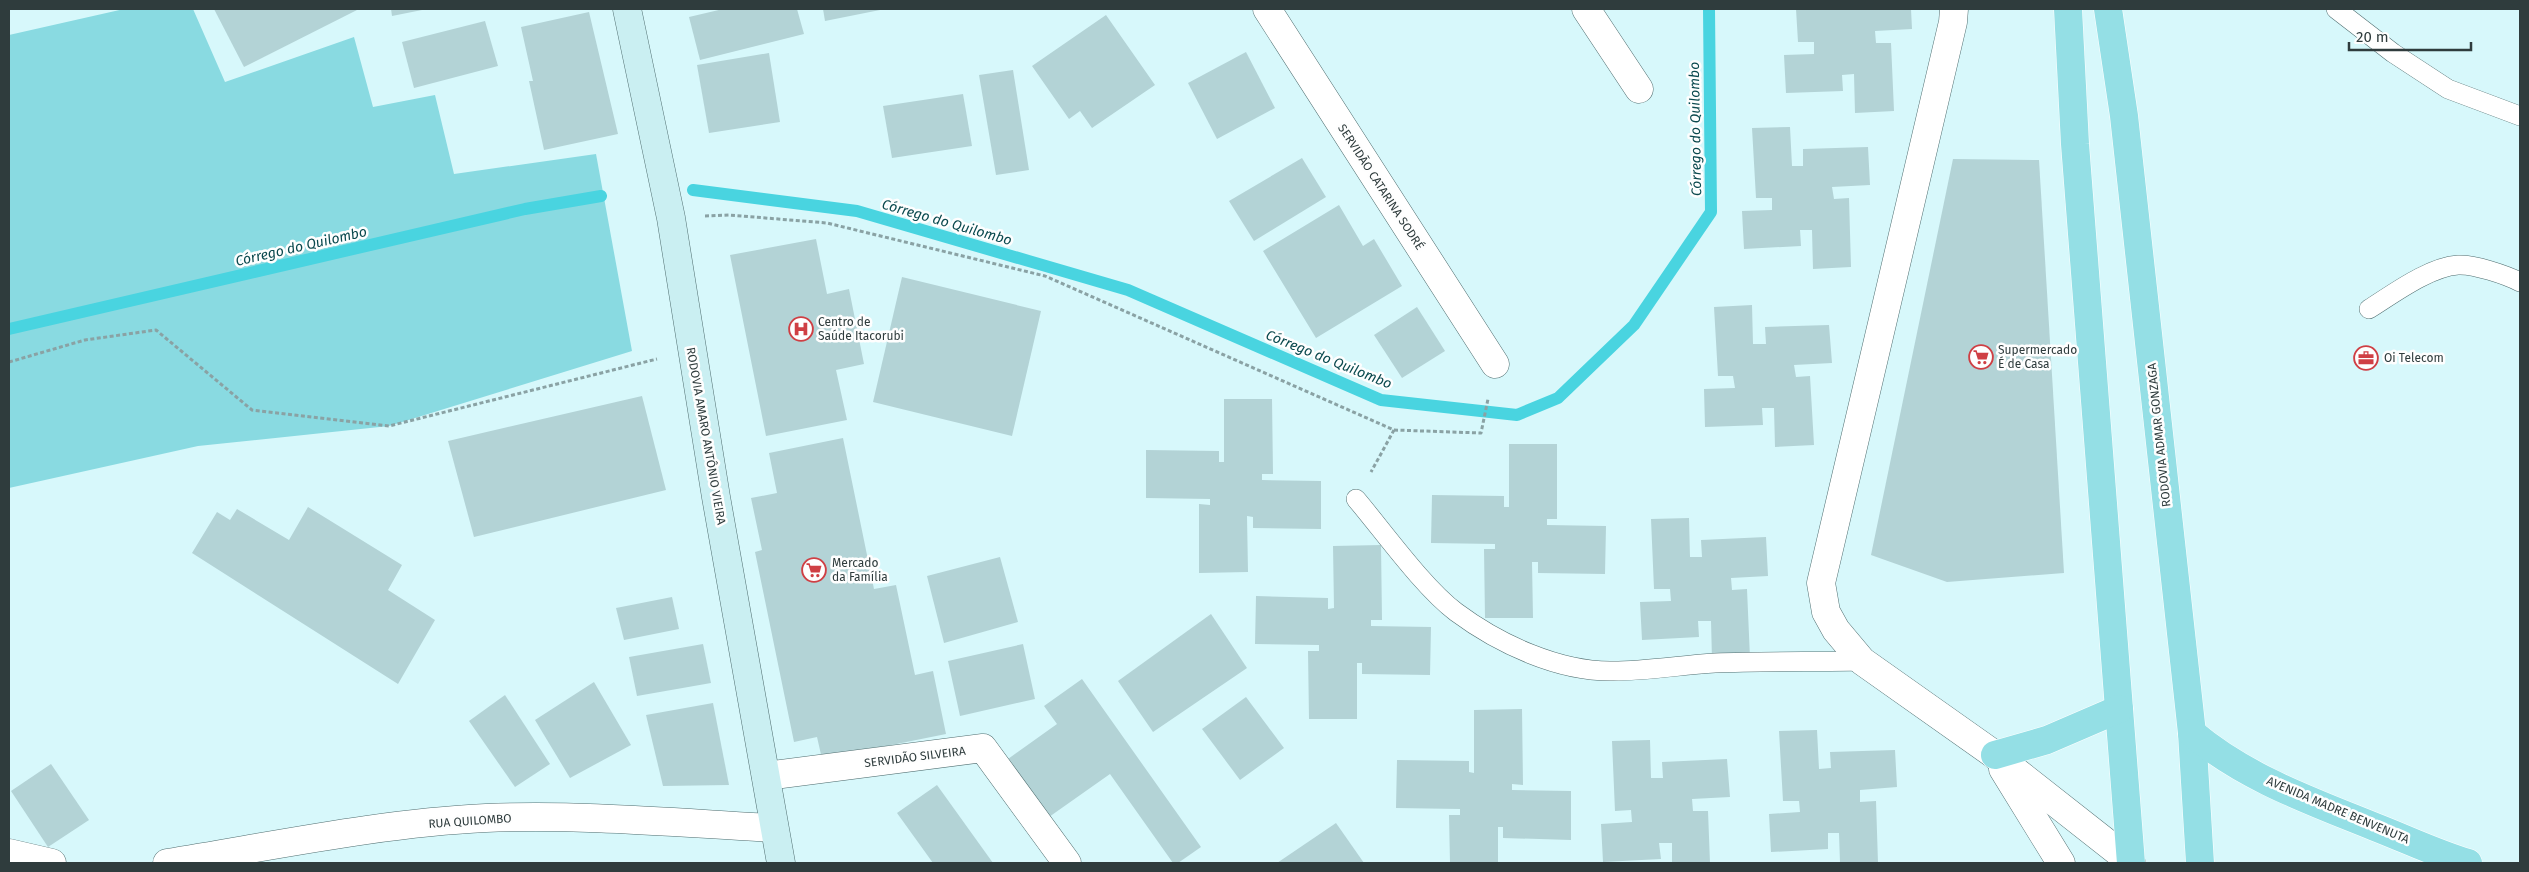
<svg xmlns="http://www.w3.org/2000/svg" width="2529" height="872" font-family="'Fira Sans',sans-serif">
	<rect width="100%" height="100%" fill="#d7f8fb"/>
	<path fill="#89dae1" d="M124,9H193L225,82L354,37L373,107L435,95L454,174L596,154L632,351L389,426L198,446L9,488V35Z"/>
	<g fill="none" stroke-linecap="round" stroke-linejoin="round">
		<g stroke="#49d4e0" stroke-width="12">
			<path d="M693,190L857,211L1128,290L1381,400L1517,415L1558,398L1634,325L1711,212L1709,9"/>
			<path d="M9,329L525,209L601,196"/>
		</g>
	</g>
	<g fill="#b3d3d6">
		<path d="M214,9H359L244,67Z"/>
		<path d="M391,9H422V10L392,16Z"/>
		<path d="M723,9H797L804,34L700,60L689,17Z"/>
		<path d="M823,9H880V10L825,21Z"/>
		<path d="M1796,9H1911L1912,29L1875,31L1876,43H1891L1894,111L1855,113L1854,74L1842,75L1843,91L1786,93L1784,55L1814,54V42H1798Z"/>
		<path d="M589,12L618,134L544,150L529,81H533L521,27Z"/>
		<path d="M1106,15L1155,85L1092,128L1080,111L1069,119L1032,66Z"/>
		<path d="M485,21L498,66L414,88L402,42Z"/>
		<path d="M1246,52L1275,108L1217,139L1188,83Z"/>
		<path d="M769,53L780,122L709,133L697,65Z"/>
		<path d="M1013,70L1029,170L996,175L979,75Z"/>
		<path d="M963,94L972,146L892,158L883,106Z"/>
		<path d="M1790,127L1792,166H1803V149L1868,147L1870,185L1832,187L1834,199L1849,198L1851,267L1813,269L1812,230H1800L1801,246L1744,249L1742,211L1772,210V198H1756L1752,128Z"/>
		<path d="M1302,158L1326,197L1254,241L1229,201Z"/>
		<path d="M1953,159L2039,160L2064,573L1947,582L1871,555Z"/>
		<path d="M1339,205L1363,246L1374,239L1402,286L1316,338L1263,251Z"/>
		<path d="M816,239L827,294L849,289L864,364L836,370L847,420L766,436L730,255Z"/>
		<path d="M902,277L1041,311L1012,436L873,402Z"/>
		<path d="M1752,305L1753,344H1766L1765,327L1829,325L1832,363L1794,365L1796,377L1810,376L1814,445L1775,447L1774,408H1762L1763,425L1705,427L1704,389L1735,388L1733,376H1718L1714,307Z"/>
		<path d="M1417,307L1445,351L1402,378L1374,335Z"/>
		<path d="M642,396L666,490L474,537L448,441Z"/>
		<path d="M1224,399H1272L1273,474H1262V480L1321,481V529L1253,528V517L1247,516L1248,572L1199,573V504L1210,505V499L1146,498V450L1219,451V462H1224Z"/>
		<path d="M843,438L874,589L896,585L915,675L933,671L946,734L822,759L817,737L794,742L755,552L762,550L751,498L777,493L769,453Z"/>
		<path d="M1509,444H1557V519H1547V525L1606,526L1605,574L1538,573V562H1532L1533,618H1485L1484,549H1495V544L1431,543L1432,495L1504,496V507H1509Z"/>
		<path d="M308,507L402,565L388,590L435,620L398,684L192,553L217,512L230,520L237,509L289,540Z"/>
		<path d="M1689,518L1690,557H1702L1701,540L1766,537L1768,576L1731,578L1732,590L1747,589L1750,658L1712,660L1711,621H1698L1699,637L1642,640L1640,602L1671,601L1670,589H1654L1651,519Z"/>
		<path d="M1381,545L1382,620H1371V626L1431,627L1430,675L1362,674V663H1357V719H1309L1308,651H1319V645L1255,644L1256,596L1328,598V609L1334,608L1333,546Z"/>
		<path d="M1000,557L1018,622L944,643L927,576Z"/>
		<path d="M672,597L679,629L624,640L616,608Z"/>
		<path d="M1211,614L1247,668L1153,732L1118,681Z"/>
		<path d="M703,644L711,683L637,696L629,657Z"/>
		<path d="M1023,644L1035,699L960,716L948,661Z"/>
		<path d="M1082,679L1201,847L1178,863H1173L1110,774L1049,817L1008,759L1057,724L1044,706Z"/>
		<path d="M594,682L631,745L570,778L535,720Z"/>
		<path d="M505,695L550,764L515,787L469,721Z"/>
		<path d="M1246,697L1284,748L1240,780L1202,729Z"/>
		<path d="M713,703L729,785L663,786L646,715Z"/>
		<path d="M1522,709L1523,785L1512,784V790L1571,791V840L1503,838V827H1498V863H1450L1449,815H1460V809L1396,808L1397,760L1469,761V772L1474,773V710Z"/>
		<path d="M1817,730L1819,769L1831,768L1830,752L1895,750L1897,787L1860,790V802L1876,801L1878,863H1840L1839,833H1828V849L1771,852L1769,814L1800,812L1799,801H1783L1779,731Z"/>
		<path d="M1650,740L1651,778H1663L1662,762L1727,759L1730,797L1692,799L1693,811H1708L1710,863H1672V843H1659L1661,859L1603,862L1601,824L1632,822L1631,810L1615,811L1612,741Z"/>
		<path d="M51,764L89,820L48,847L11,791Z"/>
		<path d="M937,785L993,863H933L897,813Z"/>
		<path d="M1336,823L1364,863H1277Z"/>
	</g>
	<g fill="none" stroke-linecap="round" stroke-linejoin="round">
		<g stroke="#506e70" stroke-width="20">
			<g id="lane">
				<path d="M2336,9L2393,53L2448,89L2520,116"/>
				<path d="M2369,309C2393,294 2429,267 2458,265C2474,264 2506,275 2520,282"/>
				<path d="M1356,499C1384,532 1423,587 1456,612C1499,644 1559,672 1613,671C1647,671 1681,665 1715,663C1764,661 1813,662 1862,661"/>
			</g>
		</g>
		<g stroke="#506e70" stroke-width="29">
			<g id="street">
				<path d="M1267,9L1495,364"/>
				<path d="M1586,9L1639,89"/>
				<path d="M1954,9L1953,22L1821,583L1826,612L1836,630L1862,661L1995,755L2131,862"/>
				<path d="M2003,769L2061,863"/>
				<path d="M766,776L983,748L1067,863"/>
				<path d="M9,853L52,863"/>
				<path d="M167,863C273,846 380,823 486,818C582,814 679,823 774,828"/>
			</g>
		</g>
		<g stroke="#506e70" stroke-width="29">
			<path id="secondary" d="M627,9L671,218L716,497L781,863"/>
		</g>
		<g stroke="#fff" stroke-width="29">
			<g id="primary">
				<path d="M2068,9L2075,144L2131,863"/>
				<path d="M2108,9L2124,116L2192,733L2200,863"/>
				<path d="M2192,733C2245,778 2311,801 2375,827C2406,839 2437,854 2468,863"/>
				<path d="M1995,755L2047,740L2119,709"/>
			</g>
		</g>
		<g stroke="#8aa2a4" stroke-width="3" stroke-dasharray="4 2.5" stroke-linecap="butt">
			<path d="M705,216L729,215L827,223L1045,276L1394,430L1371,472"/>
			<path d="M9,362L85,340L156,330L252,410L389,426L657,359"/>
			<path d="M1394,430L1481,433L1488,399"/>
		</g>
		<use href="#lane" stroke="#fff" stroke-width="19"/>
		<use href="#street" stroke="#fff" stroke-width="28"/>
		<use href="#secondary" stroke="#caeff2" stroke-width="28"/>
		<use href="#primary" stroke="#94dfe5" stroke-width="28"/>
	</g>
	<defs>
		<g id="hospital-ring" transform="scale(1.25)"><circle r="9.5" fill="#fefefe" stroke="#cf3f44" stroke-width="1.5"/><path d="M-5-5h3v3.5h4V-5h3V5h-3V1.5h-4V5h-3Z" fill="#cf3f44"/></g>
		<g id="supermarket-ring" transform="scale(1.25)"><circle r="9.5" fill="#fefefe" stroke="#cf3f44" stroke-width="1.5"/><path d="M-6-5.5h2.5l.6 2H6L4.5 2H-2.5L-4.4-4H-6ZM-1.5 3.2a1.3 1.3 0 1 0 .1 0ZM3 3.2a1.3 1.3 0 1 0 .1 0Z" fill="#cf3f44"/></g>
		<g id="office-ring" transform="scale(1.25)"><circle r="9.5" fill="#fefefe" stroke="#cf3f44" stroke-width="1.5"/><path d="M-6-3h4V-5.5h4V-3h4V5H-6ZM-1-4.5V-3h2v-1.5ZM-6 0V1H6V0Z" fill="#cf3f44"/></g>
	</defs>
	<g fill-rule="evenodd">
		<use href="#hospital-ring" x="801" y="329"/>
		<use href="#supermarket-ring" x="1981" y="357"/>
		<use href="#office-ring" x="2366" y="358"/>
		<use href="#supermarket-ring" x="814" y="570"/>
	</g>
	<g text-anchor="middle" stroke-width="5" stroke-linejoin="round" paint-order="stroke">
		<g font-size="12" fill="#2f3c3d" stroke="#fefefe">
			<text transform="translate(1381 187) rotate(57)" y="4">SERVIDÃO CATARINA SODRÉ</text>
			<text transform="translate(2159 435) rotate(-96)" y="4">RODOVIA ADMAR GONZAGA</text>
			<text transform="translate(706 436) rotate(80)" y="4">RODOVIA AMARO ANTÔNIO VIEIRA</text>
			<text transform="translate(915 757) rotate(-7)" y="4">SERVIDÃO SILVEIRA</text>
			<text transform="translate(2338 810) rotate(23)" y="4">AVENIDA MADRE BENVENUTA</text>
			<text transform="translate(470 821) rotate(-4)" y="4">RUA QUILOMBO</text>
		</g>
		<g font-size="12" fill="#2f3c3d" stroke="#fefefe" text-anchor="start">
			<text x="818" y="326">Centro de<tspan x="818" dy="14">Saúde Itacorubi</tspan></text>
			<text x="1998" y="354">Supermercado<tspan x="1998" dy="14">É de Casa</tspan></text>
			<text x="2384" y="362">Oi Telecom</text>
			<text x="832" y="567">Mercado<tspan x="832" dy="14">da Família</tspan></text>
		</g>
		<g font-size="14" font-style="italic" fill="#0a494e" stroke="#fefefe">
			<text transform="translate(1695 129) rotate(-91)" y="5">Córrego do Quilombo</text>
			<text transform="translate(947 222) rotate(16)" y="5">Córrego do Quilombo</text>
			<text transform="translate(301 246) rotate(-13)" y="5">Córrego do Quilombo</text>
			<text transform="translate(1329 359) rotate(22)" y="5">Córrego do Quilombo</text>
		</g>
	</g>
	<rect width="2529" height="872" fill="none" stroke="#2f3c3d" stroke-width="20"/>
	<path d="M2349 42v8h122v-8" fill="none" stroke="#2f3c3d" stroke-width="2.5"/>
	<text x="2356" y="42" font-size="15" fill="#2f3c3d" stroke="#fefefe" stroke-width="4" paint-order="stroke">20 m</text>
</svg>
